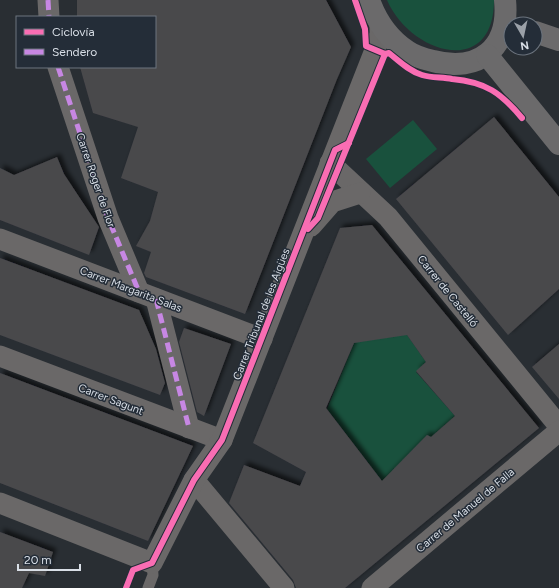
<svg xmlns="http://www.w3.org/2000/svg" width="559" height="588" font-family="Figtree,sans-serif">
	<defs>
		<filter id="shadow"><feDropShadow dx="3.5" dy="-3.5" stdDeviation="2" flood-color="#0009"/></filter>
	</defs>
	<rect width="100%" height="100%" fill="#292e33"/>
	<g fill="#19513d">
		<path d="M387,0H494C494,79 410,54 387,0Z"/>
		<path d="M413,120L437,149L390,188L366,159Z"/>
		<path d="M360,328L407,335L426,362L416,372L455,416L382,481L327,409Z"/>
	</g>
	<g fill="#49484c" fill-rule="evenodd" filter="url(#shadow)">
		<path d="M77,0H326L351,47L337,79L245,314L146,277L144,273L151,252L136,246L150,221L158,192L121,178L138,127L93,113L80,67H155V17H77Z"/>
		<path d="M494,117L559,197V289L508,335L396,199Z"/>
		<path d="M57,157L64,174L99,227L89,255L0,220V168L14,175Z"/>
		<path d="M372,225L539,428L345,588H296L293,580L229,503L244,465L300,486L306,472L253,443L340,228ZM407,335L426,362L416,371L455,416L431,437L427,435L382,481L326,408L354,343Z"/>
		<path d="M0,258L139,310L156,349L165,383L160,395L0,335Z"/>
		<path d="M184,328L231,344L204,416L197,412L179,342Z"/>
		<path d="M559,344V399L532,367Z"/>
		<path d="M0,373L193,446L148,541L0,483Z"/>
		<path d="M0,532L53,552L45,576L29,573L22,588H0Z"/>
	</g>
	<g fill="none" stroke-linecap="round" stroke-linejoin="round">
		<path stroke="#6a6868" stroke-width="11" d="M148,588L153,575L152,563"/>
		<g stroke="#6a6868" stroke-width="21">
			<path d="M48,0L49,17"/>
			<path d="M58,67L108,218L139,292"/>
			<path d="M330,163L388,217L559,426"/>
			<path d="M311,226L332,202L360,193"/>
			<path d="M0,239L262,339"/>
			<path d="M156,299L189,428"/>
			<path d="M0,356L222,440"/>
			<path d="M194,480L284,588"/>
			<path d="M0,503L152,563L194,480L222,440L375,50L380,34V24"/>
			<path d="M372,588L559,431"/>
		</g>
		<g stroke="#6b6a6b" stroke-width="22">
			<path d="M369,0C376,20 389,39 407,51C414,56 424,59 433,61C479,73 510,48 505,0"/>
			<path d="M535,32L559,40"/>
			<path d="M487,55L559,144"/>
		</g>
		<g stroke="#c787e3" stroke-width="5" stroke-dasharray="10 5" stroke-linecap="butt">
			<path d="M48,0L49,17"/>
			<path d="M58,67L108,218L139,292"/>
			<path d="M156,299L189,428"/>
		</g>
		<g stroke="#242d38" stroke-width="8">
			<g id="cycleway">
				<path d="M355,0L365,29L366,46L385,54L389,53C399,61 409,71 422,75C431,78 443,77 452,79C486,82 501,93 522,118"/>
				<path d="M308,229L318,218L385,54"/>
				<path d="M126,588L133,570L152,563L194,480L222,440L335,150L349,143"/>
			</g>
		</g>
		<use href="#cycleway" stroke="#f96db3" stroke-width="6"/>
	</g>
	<g text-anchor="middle" stroke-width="3" stroke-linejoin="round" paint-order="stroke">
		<g font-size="11" fill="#d9dfe7" stroke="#242d38">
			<text transform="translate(96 180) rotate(71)" y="4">Carrer Roger de Flor</text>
			<text transform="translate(131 289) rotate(21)" y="4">Carrer Margarita Salas</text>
			<text transform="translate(448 291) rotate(51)" y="4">Carrer de Castelló</text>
			<text transform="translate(261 314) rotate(-69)" y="4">Carrer Tribunal de les Aigües</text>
			<text transform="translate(111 399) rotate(21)" y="4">Carrer Sagunt</text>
			<text transform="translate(465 510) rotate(-40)" y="4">Carrer de Manuel de Falla</text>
		</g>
	</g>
	<rect x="16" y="16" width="140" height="52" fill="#242d38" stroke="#6c747e"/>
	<rect x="24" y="29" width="20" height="6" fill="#f96db3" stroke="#6c747e"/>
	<text x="52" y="36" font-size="12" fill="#d9dfe7">Ciclovía</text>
	<rect x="24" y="49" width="20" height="6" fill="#c787e3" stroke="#6c747e"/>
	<text x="52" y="56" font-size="12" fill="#d9dfe7">Sendero</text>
	<g transform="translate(523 36) rotate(171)"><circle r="19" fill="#242d38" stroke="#6c747e"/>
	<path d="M0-3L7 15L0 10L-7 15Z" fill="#9ba1a8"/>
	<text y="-6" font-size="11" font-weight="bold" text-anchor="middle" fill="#d9dfe7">N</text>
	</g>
	<path d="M18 564v6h62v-6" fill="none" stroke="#d9dfe7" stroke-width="2"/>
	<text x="24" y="564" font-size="12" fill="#d9dfe7" stroke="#242d38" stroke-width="3" paint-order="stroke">20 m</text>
</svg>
